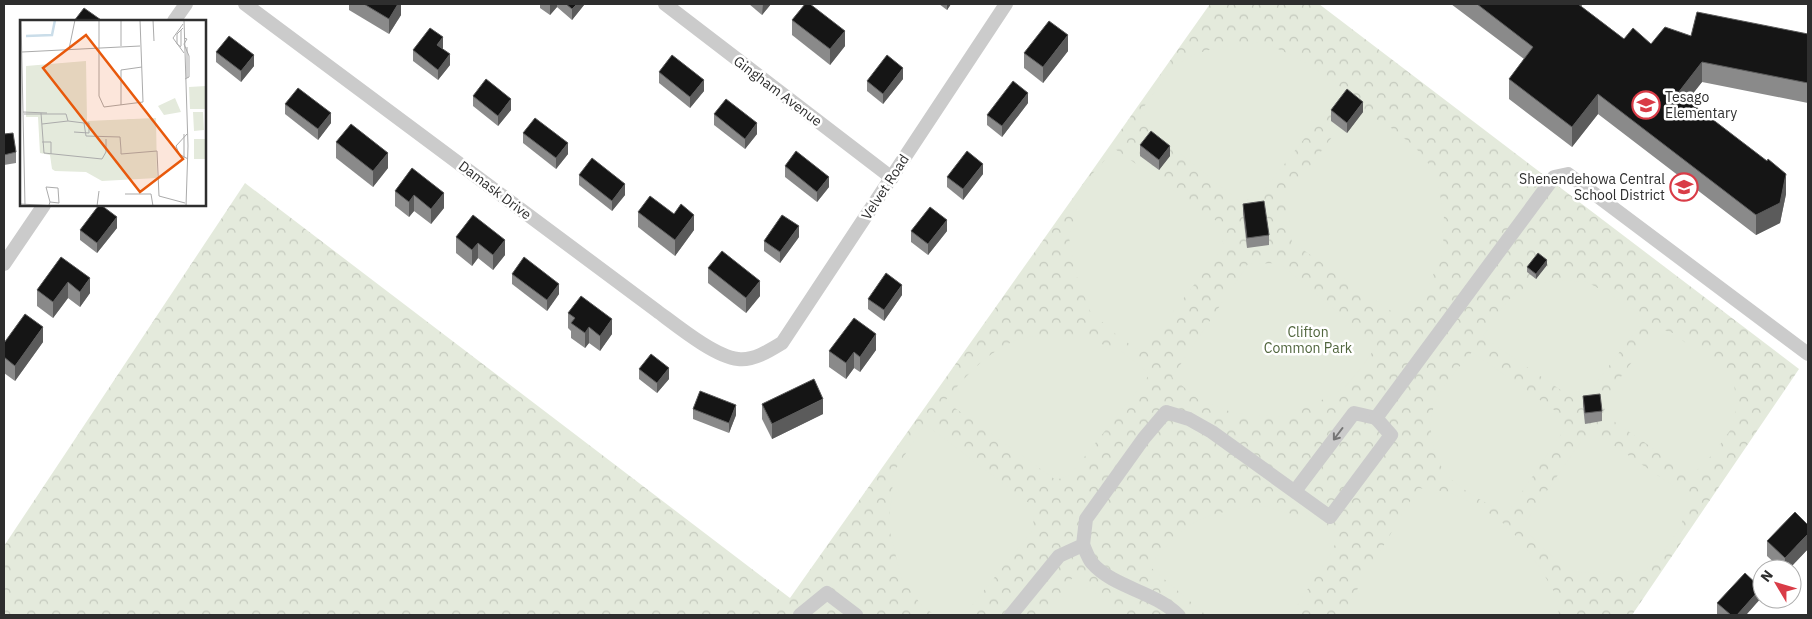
<svg xmlns="http://www.w3.org/2000/svg" width="1812" height="619" font-family="'IBM Plex Sans',sans-serif">
	<defs>
		<pattern id="park-crowns" width="20" height="18" patternUnits="userSpaceOnUse" patternTransform="scale(1.25)"><rect width="20" height="18" fill="#e4eadc"/><path d="M2 6a3 3 0 1 1 6 0M12 15a3 3 0 1 1 6 0" fill="none" stroke="#c4c9bd"/></pattern>
	</defs>
	<rect width="100%" height="100%" fill="#fff"/>
	<path fill="url(#park-crowns)" d="M1210,4H1319L1799,369L1632,615H4V546L245,183L790,598Z"/>
	<g fill="#e4eadc">
		<path d="M1261,42C1295,55 1315,67 1343,89L1258,198L1239,201L1136,118C1146,105 1162,79 1173,68C1197,47 1232,46 1261,42Z"/>
		<path d="M1353,109L1385,123L1415,147L1435,172L1444,213L1443,253L1429,284L1401,318L1292,242L1286,198Z"/>
		<path d="M1115,149L1218,222L1224,246L1142,352L1120,338L1090,311L1077,277L1069,238L1082,185Z"/>
		<path d="M1279,263L1377,345L1362,367L1344,388L1324,399L1280,417L1234,413L1199,400L1172,377L1248,264Z"/>
		<path d="M1558,280L1587,282L1628,305L1644,320L1586,396L1574,399L1483,337C1492,323 1505,299 1520,291C1531,284 1545,282 1558,280Z"/>
		<path d="M1657,328L1673,333L1713,364L1734,384L1737,406L1731,429L1715,452L1692,475L1606,416L1603,401Z"/>
		<path d="M1065,335L1117,348L1150,374L1070,475L1056,480L945,401C964,378 984,355 1012,342C1027,335 1048,335 1065,335Z"/>
		<path d="M1472,352L1560,414L1564,430L1507,514C1488,504 1467,494 1451,479C1431,460 1425,423 1437,398C1446,381 1460,366 1472,352Z"/>
		<path d="M925,424L1034,507L1033,530L964,615H935L922,606L901,577L888,524L892,496L893,473Z"/>
		<path d="M1597,434L1688,496L1681,526L1660,557L1643,572L1621,575L1576,572L1559,563L1522,527L1582,440Z"/>
		<path d="M1418,488L1449,492L1479,506L1504,524L1522,542L1542,571L1556,595L1559,615H1342Z"/>
		<path d="M1248,506L1269,507L1287,513L1310,517L1329,527L1339,536L1331,553L1291,615H1206L1149,566C1166,546 1183,524 1209,516C1222,512 1235,510 1248,506Z"/>
		<path d="M1073,577L1125,615H1044Z"/>
	</g>
	<g fill="none" stroke-linecap="round" stroke-linejoin="round">
		<g stroke="#cbcbcb" stroke-width="14">
			<path d="M245,4L657,311C676,325 715,357 738,359C753,361 769,351 782,343L1006,4"/>
			<path d="M665,4L892,178"/>
			<path d="M174,21L186,4"/>
			<path d="M4,264L44,205"/>
			<path d="M1295,491L1354,413L1376,418"/>
			<path d="M1083,545C1086,551 1088,558 1092,563C1114,588 1154,591 1178,615"/>
			<path d="M800,615L827,593L856,615"/>
			<path d="M1011,615L1059,556L1083,545L1086,519L1144,438L1166,412L1189,419L1212,432L1330,517L1391,435L1376,418L1554,177L1568,174L1808,354"/>
		</g>
	</g>
	<g fill="#8a8a8a">
		<path d="M349,4H401V15L389,34L349,10Z"/>
		<path d="M540,4H584V5L572,20L557,7L550,15L540,8Z"/>
		<path d="M749,4H771L762,15Z"/>
		<path d="M939,4H951L947,10Z"/>
		<path d="M1451,4H1582V7L1624,39L1651,44L1691,36L1808,34V103L1702,82L1687,100L1786,194L1780,223L1756,235L1598,114L1572,147L1509,99V79L1524,59Z"/>
		<path d="M792,20L845,46L830,65L792,35Z"/>
		<path d="M443,48L442,49L450,65L438,80L413,61V50Z"/>
		<path d="M1068,51L1043,83L1024,68V53Z"/>
		<path d="M216,52L254,66L241,82L216,62Z"/>
		<path d="M659,72L704,91L690,108L659,83Z"/>
		<path d="M903,79L883,104L867,91V81Z"/>
		<path d="M473,96L511,110L498,126L473,106Z"/>
		<path d="M1028,103L1002,137L987,125V115Z"/>
		<path d="M285,104L331,123L318,140L285,114Z"/>
		<path d="M1331,110L1363,112L1347,133L1331,121Z"/>
		<path d="M714,114L757,134L745,149L714,125Z"/>
		<path d="M523,133L568,154L556,169L523,143Z"/>
		<path d="M4,134L16,152V163L4,165Z"/>
		<path d="M336,142L388,168L373,187L336,158Z"/>
		<path d="M1140,145L1170,156L1159,170L1140,156Z"/>
		<path d="M785,166L829,187L817,202L785,177Z"/>
		<path d="M412,168L444,208L431,224L414,211L409,217L395,206V191Z"/>
		<path d="M983,174L963,200L947,187V177Z"/>
		<path d="M579,175L625,195L612,211L579,185Z"/>
		<path d="M1243,204L1269,235V245L1247,248L1243,214Z"/>
		<path d="M638,212L674,214L694,230L675,256L638,227Z"/>
		<path d="M473,215L505,255L493,270L478,258L472,266L456,253V237Z"/>
		<path d="M117,228L97,253L80,240V230Z"/>
		<path d="M911,231H947L928,255L911,242Z"/>
		<path d="M799,237L780,263L764,251V241Z"/>
		<path d="M61,257L90,293L80,307L68,298L53,318L37,306V290Z"/>
		<path d="M1547,265L1536,279L1527,272V267Z"/>
		<path d="M708,268L760,296L746,313L708,283Z"/>
		<path d="M512,274L559,294L547,311L512,284Z"/>
		<path d="M902,295L884,321L868,309V299Z"/>
		<path d="M568,313L612,334L600,351L589,343L585,348L571,338V331L568,328Z"/>
		<path d="M43,342L15,381L4,373V343Z"/>
		<path d="M876,350L860,372L854,368L846,379L829,367V351Z"/>
		<path d="M639,369L669,379L657,393L639,379Z"/>
		<path d="M1583,396L1602,411V421L1585,424L1583,406Z"/>
		<path d="M762,404L823,414L772,439L762,419Z"/>
		<path d="M693,409L736,415L729,433L693,419Z"/>
		<path d="M1767,541L1808,549L1789,569H1781L1767,556Z"/>
		<path d="M1761,598L1746,615H1719L1717,614V603Z"/>
	</g>
	<g fill="#5b5b5b">
		<path d="M398,4H401V15L389,34V19Z"/>
		<path d="M551,4H557V7L550,15V5Z"/>
		<path d="M577,4H584V5L572,20V9Z"/>
		<path d="M763,4H771L762,15Z"/>
		<path d="M947,4H951L947,10Z"/>
		<path d="M845,31V46L830,65V49Z"/>
		<path d="M1068,35V51L1043,83V67Z"/>
		<path d="M443,37V48L437,55V45Z"/>
		<path d="M450,54V65L438,80V70Z"/>
		<path d="M254,55V66L241,82V71Z"/>
		<path d="M1702,62V82L1678,113V93Z"/>
		<path d="M903,68V79L883,104V94Z"/>
		<path d="M704,80V91L690,108V97Z"/>
		<path d="M1028,93V103L1002,137V126Z"/>
		<path d="M1598,94V114L1572,147V127Z"/>
		<path d="M511,99V110L498,126V116Z"/>
		<path d="M1363,102V112L1347,133V123Z"/>
		<path d="M331,113V123L318,140V129Z"/>
		<path d="M757,123V134L745,149V139Z"/>
		<path d="M568,143V154L556,169V158Z"/>
		<path d="M1170,146V156L1159,170V160Z"/>
		<path d="M388,153V168L373,187V171Z"/>
		<path d="M983,164V174L963,200V189Z"/>
		<path d="M1786,174V194L1780,223L1756,235V215Z"/>
		<path d="M829,177V187L817,202V192Z"/>
		<path d="M625,184V195L612,211V201Z"/>
		<path d="M444,193V208L431,224V209Z"/>
		<path d="M414,195V211L409,217V202Z"/>
		<path d="M694,215V230L675,256V240Z"/>
		<path d="M117,217V228L97,253V243Z"/>
		<path d="M947,220V231L928,255V244Z"/>
		<path d="M799,226V237L780,263V252Z"/>
		<path d="M505,240V255L493,270V255Z"/>
		<path d="M478,243V258L472,266V250Z"/>
		<path d="M1547,260V265L1536,279V274Z"/>
		<path d="M90,278V293L80,307V292Z"/>
		<path d="M760,281V296L746,313V298Z"/>
		<path d="M68,282V298L53,318V302Z"/>
		<path d="M559,284V294L547,311V300Z"/>
		<path d="M902,285V295L884,321V310Z"/>
		<path d="M612,319V334L600,351V336Z"/>
		<path d="M43,327V342L15,381V366Z"/>
		<path d="M589,327V343L585,348V333Z"/>
		<path d="M876,334V350L860,372V357Z"/>
		<path d="M854,352V368L846,379V363Z"/>
		<path d="M669,368V379L657,393V383Z"/>
		<path d="M823,399V414L772,439V424Z"/>
		<path d="M736,405V415L729,433V423Z"/>
		<path d="M1808,534V549L1789,569H1785V558Z"/>
		<path d="M1761,588V598L1746,615H1737Z"/>
	</g>
	<g fill="#151515" stroke="#5b5b5b">
		<path d="M364,4H398L389,19Z"/>
		<path d="M566,4H577L572,9Z"/>
		<path d="M805,4H810L845,31L830,49L792,20Z"/>
		<path d="M1477,4H1578L1624,39L1633,28L1651,44L1665,27L1691,36L1697,12L1808,34V83L1702,62L1678,93L1767,161L1768,159L1786,174L1780,203L1756,215L1598,94L1572,127L1509,79L1533,47Z"/>
		<path d="M84,8L101,20L100,21H74Z"/>
		<path d="M1049,21L1068,35L1043,67L1024,53Z"/>
		<path d="M430,28L443,37L437,45L450,54L438,70L413,50Z"/>
		<path d="M229,36L254,55L241,71L216,52Z"/>
		<path d="M672,55L704,80L690,97L659,72Z"/>
		<path d="M887,55L903,68L883,94L867,81Z"/>
		<path d="M486,79L511,99L498,116L473,96Z"/>
		<path d="M1013,81L1028,93L1002,126L987,115Z"/>
		<path d="M298,88L331,113L318,129L285,104Z"/>
		<path d="M1347,89L1363,102L1347,123L1331,110Z"/>
		<path d="M726,99L757,123L745,139L714,114Z"/>
		<path d="M535,118L568,143L556,158L523,133Z"/>
		<path d="M351,124L388,153L373,171L336,142Z"/>
		<path d="M1151,131L1170,146L1159,160L1140,145Z"/>
		<path d="M13,133L16,152L4,155V134Z"/>
		<path d="M796,151L829,177L817,192L785,166Z"/>
		<path d="M967,151L983,164L963,189L947,177Z"/>
		<path d="M592,158L625,184L612,201L579,175Z"/>
		<path d="M412,168L444,193L431,209L414,195L409,202L395,191Z"/>
		<path d="M650,196L674,214L681,204L694,215L675,240L638,212Z"/>
		<path d="M1264,201L1269,235L1247,238L1243,204Z"/>
		<path d="M99,205H101L117,217L97,243L80,230Z"/>
		<path d="M930,207L947,220L928,244L911,231Z"/>
		<path d="M473,215L505,240L493,255L478,243L472,250L456,237Z"/>
		<path d="M782,215L799,226L780,252L764,241Z"/>
		<path d="M722,251L760,281L746,298L708,268Z"/>
		<path d="M1538,253L1547,260L1536,274L1527,267Z"/>
		<path d="M61,257L90,278L80,292L68,282L53,302L37,290Z"/>
		<path d="M524,257L559,284L547,300L512,274Z"/>
		<path d="M886,273L902,285L884,310L868,299Z"/>
		<path d="M581,296L612,319L600,336L589,327L585,333L571,323L575,318L568,313Z"/>
		<path d="M25,314L43,327L15,366L4,357V343Z"/>
		<path d="M854,318L876,334L860,357L854,352L846,363L829,351Z"/>
		<path d="M651,354L669,368L657,383L639,369Z"/>
		<path d="M814,379L823,399L772,424L762,404Z"/>
		<path d="M700,391L736,405L729,423L693,409Z"/>
		<path d="M1600,394L1602,411L1585,413L1583,396Z"/>
		<path d="M1795,512L1808,525V534L1785,558L1767,541Z"/>
		<path d="M1745,573L1761,588L1737,615H1731L1717,603Z"/>
	</g>
	<defs><path id="oneway-shaft" d="M-6 0H5M1.5-3L5.5 0L1.5 3" fill="none" stroke-width="1.6" stroke-linecap="round" stroke-linejoin="round" transform="scale(1.25)"/></defs>
	<use stroke="#757575" href="#oneway-shaft" transform="translate(1338 434) rotate(127)"/>
	<defs>
		<g id="school-ring" transform="scale(1.4375)"><circle r="9.5" fill="#fff" stroke="#d93c47" stroke-width="1.5"/><path d="M0-5L7-2L0 1L-7-2ZM-4 1L0 2.5L4 1V4Q0 6-4 4Z" fill="#d93c47"/></g>
	</defs>
	<g fill-rule="evenodd">
		<use href="#school-ring" x="1646" y="105"/>
		<use href="#school-ring" x="1684" y="187"/>
	</g>
	<g text-anchor="middle" stroke-width="5" stroke-linejoin="round" paint-order="stroke">
		<g font-size="14" fill="#2e2e2e" stroke="#fff">
			<text transform="translate(778 91) rotate(37)" y="5">Gingham Avenue</text>
			<text transform="translate(885 187) rotate(-57)" y="5">Velvet Road</text>
			<text transform="translate(495 190) rotate(37)" y="5">Damask Drive</text>
		</g>
		<g font-size="14" fill="#2e2e2e" stroke="#fff" text-anchor="start">
			<text x="1665" y="102">Tesago<tspan x="1665" dy="16">Elementary</tspan></text>
			<text x="1665" y="184" text-anchor="end">Shenendehowa Central<tspan x="1665" dy="16">School District</tspan></text>
		</g>
		<g font-size="14" fill="#51663e" stroke="#fff">
			<text x="1308" y="337">Clifton<tspan x="1308" dy="16">Common Park</tspan></text>
		</g>
	</g>
	<g transform="translate(20 20)">
		<rect width="186" height="186" fill="#fff"/>
		<path d="M66,41L67,101L136,98L137,158L82,161L66,152L35,151L32,149L30,135L20,133L18,97H6V46ZM186,66V89H170L169,67Z" fill="#e4eadc"/>
		<path d="M181,68L182,87H171V69ZM155,78L161,92L144,95L138,86ZM173,92H183L184,110L174,111ZM117 106a7 7 0 1 1 14 0a7 7 0 1 1-14 0ZM103 106a7 7 0 1 1 14 0a7 7 0 1 1-14 0ZM86,101V113L73,114L77,104ZM89,101L98,104L102,114L89,113ZM118 120a7 7 0 1 1 14 0a7 7 0 1 1-14 0ZM103 121a7 7 0 1 1 14 0a7 7 0 1 1-14 0ZM83,119L84,137L65,138L68,121ZM174,119H185V139H174ZM120,134V145L110,144L106,156L93,159L92,140L108,138L110,142L114,135ZM85,144V156L77,153L72,146Z" fill="#e4eadc"/>
		<path fill="none" stroke="#cadde9" stroke-width="2.5" d="M6,16L32,15L35,0"/>
		<path fill="none" stroke="#ababab" stroke-width="1" d="M1,0L5,186M79,0V76L84,87L123,82L120,0M133,0L134,21M164,0L168,126L166,186M163,4L153,18L164,33M161,10V26M164,18L167,19L164,24L169,36V57L165,59M101,26V0M161,27L157,24V14L163,8M167,27V58M49,29L55,0M2,32L120,26M101,85V50L122,47M3,92L27,93M21,93L24,133L82,139L86,132V119M4,94H46L48,101L64,103L66,116L100,117L101,130M22,104L48,101M54,112L69,113V103H64M164,114V138M167,114L156,126L159,134L168,139M22,122H31V134M101,130V134L137,131L139,176L165,183M105,174H131L133,186M0,184L37,186M29,185L30,182L39,183L38,168L26,167L30,182M77,186L79,171"/>
		<path fill="#e8590c" fill-opacity="0.15" stroke="#e8590c" stroke-width="2.5" d="M66,15L163,139L120,172L23,48Z"/>
		<rect width="186" height="186" fill="none" stroke="#2e2e2e" stroke-width="2.5"/>
	</g>
	<rect width="1812" height="619" fill="none" stroke="#2e2e2e" stroke-width="10"/>
	<g transform="translate(1777 584) rotate(308)"><circle r="24" fill="#ffffff" stroke="#ababab"/>
	<path d="M0-4L9 19L0 12L-9 19Z" fill="#d93c47"/>
	<text y="-8" font-size="14" font-weight="bold" text-anchor="middle" fill="#2e2e2e">N</text>
	</g>
</svg>
